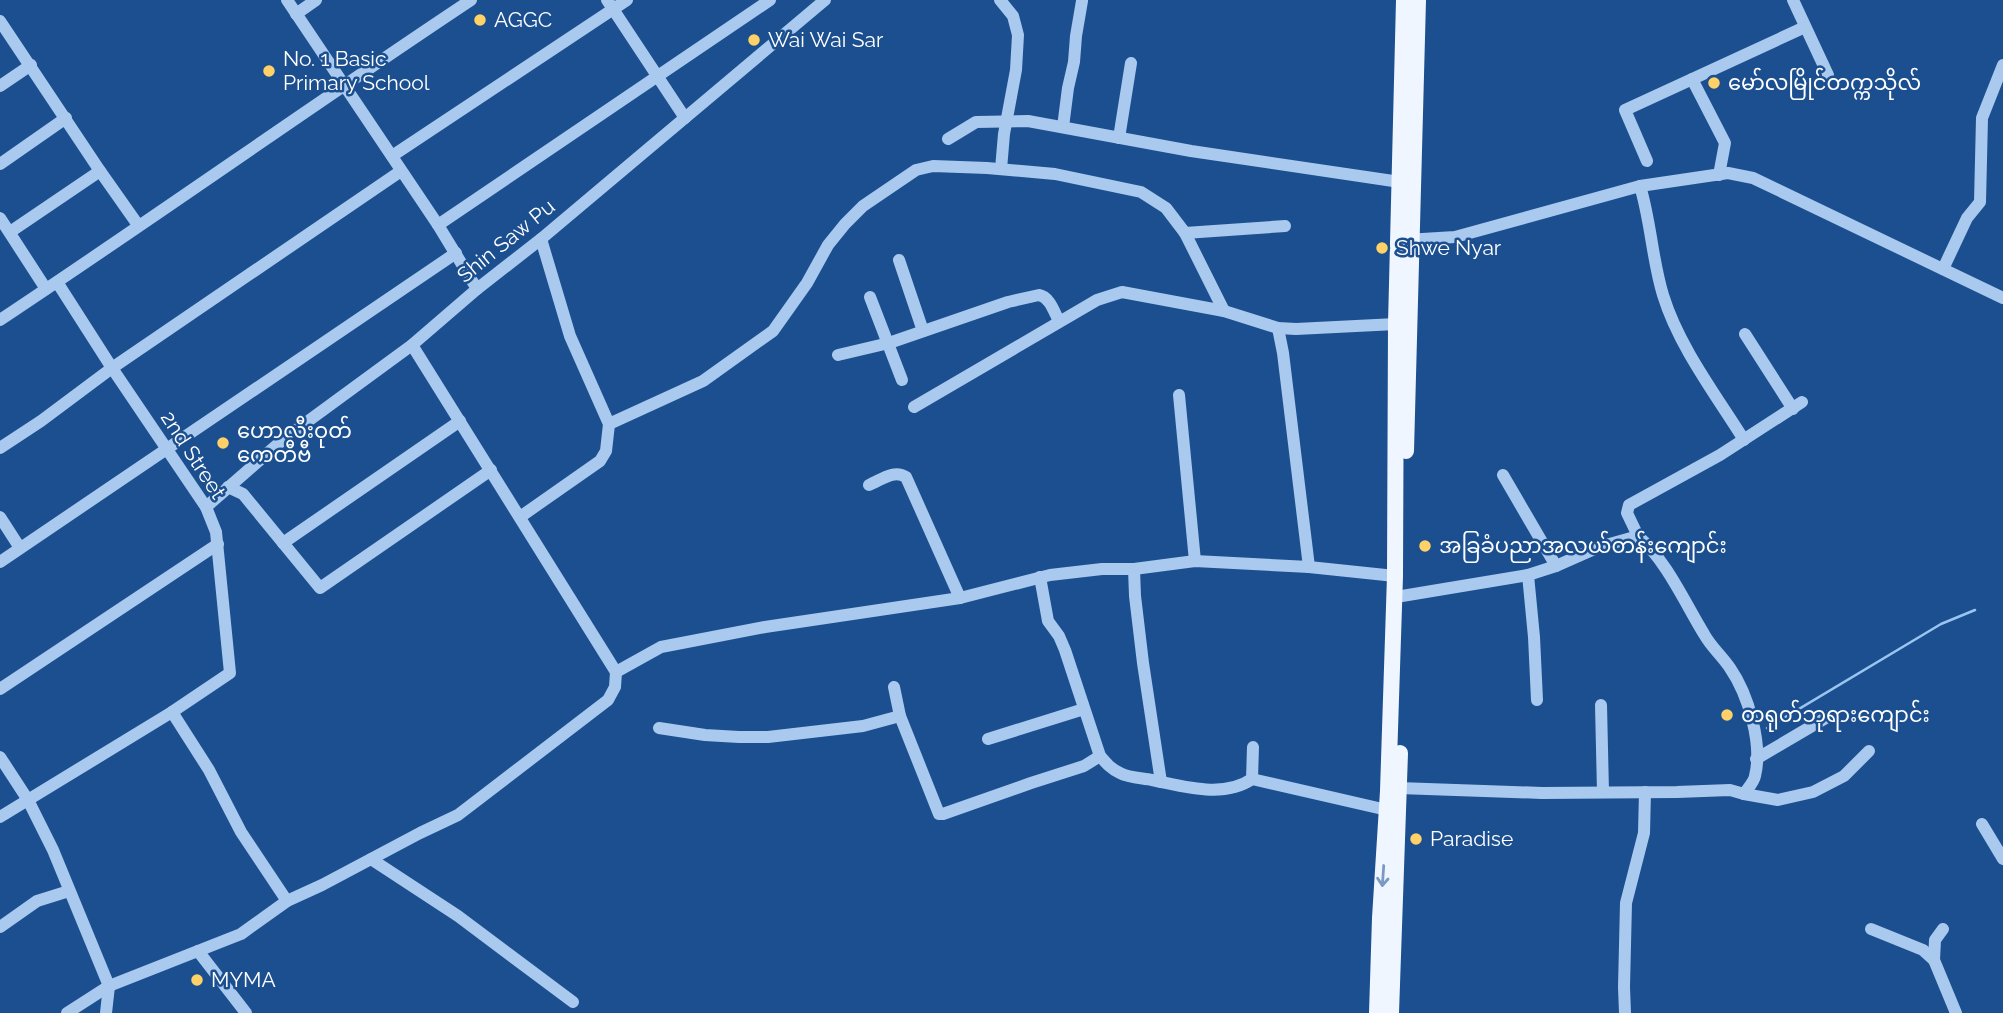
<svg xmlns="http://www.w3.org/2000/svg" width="2003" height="1013" font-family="Raleway,'Noto Sans Myanmar',sans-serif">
	<rect width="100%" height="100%" fill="#1b4f8f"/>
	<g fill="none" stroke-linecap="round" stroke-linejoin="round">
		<path stroke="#9cc4f0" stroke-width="2.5" d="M1767,728L1941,624L1975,610"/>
		<g stroke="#a9c9ee" stroke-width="12">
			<path d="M287,0L438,225L477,289"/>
			<path d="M607,0L685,118"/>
			<path d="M1000,0L1013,16L1018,35L1016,70L1004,134L1001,169"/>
			<path d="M1793,0L1828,75"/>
			<path d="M296,14L316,0"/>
			<path d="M0,21L100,171L138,225"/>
			<path d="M1692,79L1725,143L1719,175"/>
			<path d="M0,86L31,65"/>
			<path d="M1063,127L1068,88L1074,62L1076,36L1082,1"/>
			<path d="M1119,138L1131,63"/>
			<path d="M948,139L976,122L1028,121L1191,151L1400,182"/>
			<path d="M392,156L627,0"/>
			<path d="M1647,161L1625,110L1805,27"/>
			<path d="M0,164L66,118"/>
			<path d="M1640,186C1651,222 1652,259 1663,295C1679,347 1716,395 1744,440"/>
			<path d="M0,218L46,289"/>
			<path d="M438,225L770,0"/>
			<path d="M10,232L100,171"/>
			<path d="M1185,233L1285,226"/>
			<path d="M1406,240L1455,237L1640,186L1728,173L1753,178L2003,298"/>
			<path d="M899,260L923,331"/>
			<path d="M1943,269L1967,218L1980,202L1982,118L2003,65"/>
			<path d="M870,297L902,380"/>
			<path d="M0,320C158,215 313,105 471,0"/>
			<path d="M1278,328L1283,353L1309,567"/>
			<path d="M1745,334L1793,409"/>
			<path d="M838,355L889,343L1008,302L1039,295C1050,297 1054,312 1059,321"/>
			<path d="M1179,395L1195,561"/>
			<path d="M914,407L1097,300L1122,292L1224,311L1278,328L1296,329L1396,324L1403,325"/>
			<path d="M609,424L703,381L773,331L807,283L828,245L845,224L863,206L916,170L933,166L987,168L1055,174L1141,192L1166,208L1185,233L1224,311"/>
			<path d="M0,448L41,421L112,368L401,171"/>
			<path d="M1503,475L1556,566"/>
			<path d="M869,485C881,480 894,469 906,477L960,598"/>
			<path d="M228,487L243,494L320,588L491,470"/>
			<path d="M206,507L285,438L412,345L477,289L541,239L825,0"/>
			<path d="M0,517L20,548"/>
			<path d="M520,517L600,461L606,451L609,424L570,336L541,239"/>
			<path d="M1638,536L1627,513L1629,505L1720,455L1802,402"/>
			<path d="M283,543L460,421"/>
			<path d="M0,562L456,253"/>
			<path d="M1134,569L1135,596L1143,663L1161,782"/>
			<path d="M1528,575L1534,637L1537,700"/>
			<path d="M1040,577L1048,621L1059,636L1065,650L1100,756C1106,763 1111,769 1120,773C1129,778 1142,778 1152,780C1183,786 1223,799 1252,779L1253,747"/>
			<path d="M616,672L661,647L765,627L960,598L1050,575L1102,569H1134L1195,561L1309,567L1395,576"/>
			<path d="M894,687L900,716L939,814H943L1031,783L1084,766L1100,756"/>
			<path d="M0,689L218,544"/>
			<path d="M1601,705L1603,792"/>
			<path d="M172,712L209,770L241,832L287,901"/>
			<path d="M659,728L705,735L739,737H768L863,726L900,716"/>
			<path d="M988,739L1084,709"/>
			<path d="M0,757L28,800L53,850L109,986L106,1013"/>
			<path d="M1756,759L1829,716"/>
			<path d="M1252,779L1387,810"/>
			<path d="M1391,790L1399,788L1542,793L1677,792L1730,790L1744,794C1748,788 1754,782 1755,776C1763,744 1748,694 1730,668C1722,656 1711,647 1704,634C1685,603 1666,560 1638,536L1599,547L1556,566L1528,575L1402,596"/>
			<path d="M1744,794L1778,800L1813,792L1844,776L1869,751"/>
			<path d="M0,817L172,712L230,673L216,532L206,507L112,368L57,282"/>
			<path d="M1982,824L2003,859"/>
			<path d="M371,859L458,916L573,1002"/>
			<path d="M0,927L37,901L69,891"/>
			<path d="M1871,929L1923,950L1934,960"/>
			<path d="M1943,929L1935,940L1934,960L1956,1013"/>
			<path d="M198,951L246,1013"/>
			<path d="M67,1013L109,986L241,934L287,901L322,885L420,833L458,815L608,700L615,687L616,672L412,345"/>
			<path d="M1625,1013L1624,987L1626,903L1644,833L1645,792"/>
		</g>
		<g stroke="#f0f6ff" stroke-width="16">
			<path d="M1406,451L1418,0"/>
			<path d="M1377,1013L1380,918L1388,791L1395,576L1396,324L1404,0"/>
			<path d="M1391,1013L1400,753"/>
		</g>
	</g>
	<defs><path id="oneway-shaft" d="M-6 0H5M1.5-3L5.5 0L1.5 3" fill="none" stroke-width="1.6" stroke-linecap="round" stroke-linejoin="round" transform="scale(1.75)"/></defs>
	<use stroke="#7b9ac1" href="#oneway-shaft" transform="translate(1383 876) rotate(94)"/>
	<g fill="#ffd166" stroke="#1b4f8f" stroke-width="2.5">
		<circle cx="480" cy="20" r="7"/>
		<circle cx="754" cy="40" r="7"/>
		<circle cx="269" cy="71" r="7"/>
		<circle cx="1714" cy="83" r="7"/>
		<circle cx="1382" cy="248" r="7"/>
		<circle cx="223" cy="443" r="7"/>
		<circle cx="1425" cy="546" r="7"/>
		<circle cx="1727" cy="715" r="7"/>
		<circle cx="1416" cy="839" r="7"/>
		<circle cx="197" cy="980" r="7"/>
	</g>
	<g text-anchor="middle" stroke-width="5" stroke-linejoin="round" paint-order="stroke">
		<g font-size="21" fill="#fff" stroke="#1b4f8f" text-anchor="start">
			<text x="494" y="27">AGGC</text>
			<text x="768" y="47">Wai Wai Sar</text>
			<text x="283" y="66">No. 1 Basic<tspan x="283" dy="24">Primary School</tspan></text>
			<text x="1728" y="90">မော်လမြိုင်တက္ကသိုလ်</text>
			<text x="1396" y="255">Shwe Nyar</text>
			<text x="237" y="438">ဟောလီးဝုတ်<tspan x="237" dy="24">ကေတီဗီ</tspan></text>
			<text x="1439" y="553">အခြခံပညာအလယ်တန်းကျောင်း</text>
			<text x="1741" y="722">တရုတ်ဘုရားကျောင်း</text>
			<text x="1430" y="846">Paradise</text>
			<text x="211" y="987">MYMA</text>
		</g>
		<g font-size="21" fill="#fff" stroke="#1b4f8f">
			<text transform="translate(506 241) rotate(-39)" y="7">Shin Saw Pu</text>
			<text transform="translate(193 455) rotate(57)" y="7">2nd Street</text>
		</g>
	</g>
</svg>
